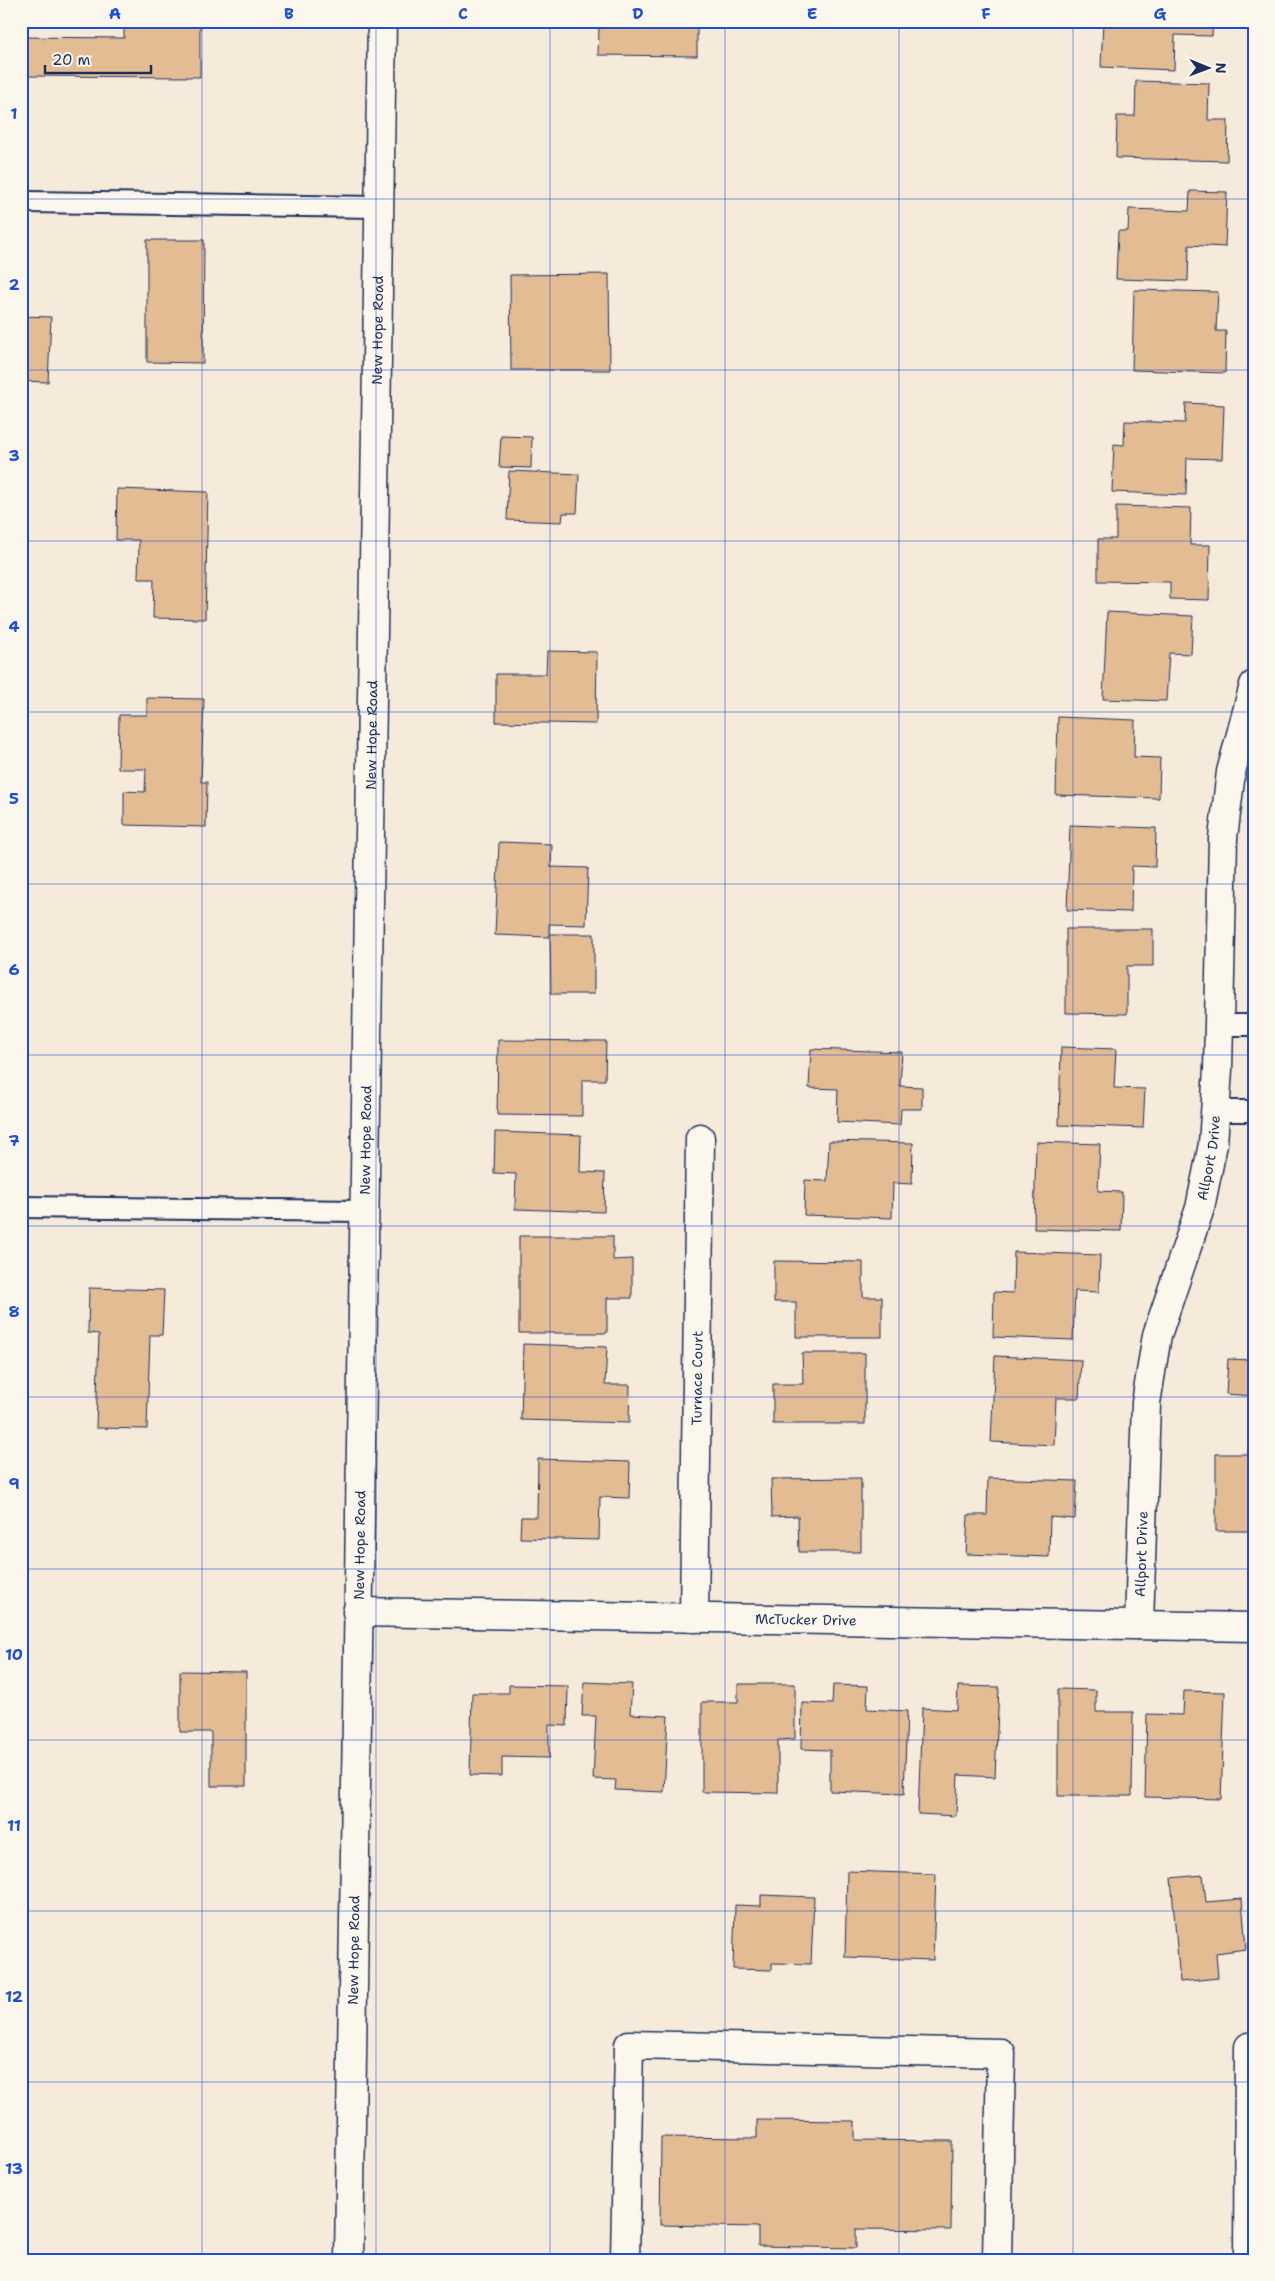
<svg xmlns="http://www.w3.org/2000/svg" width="1275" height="2281" font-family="'Shantell Sans',sans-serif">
	<rect width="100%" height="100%" fill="#f6ebda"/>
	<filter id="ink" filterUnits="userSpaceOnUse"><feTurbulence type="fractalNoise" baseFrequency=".02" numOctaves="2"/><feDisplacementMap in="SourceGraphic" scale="10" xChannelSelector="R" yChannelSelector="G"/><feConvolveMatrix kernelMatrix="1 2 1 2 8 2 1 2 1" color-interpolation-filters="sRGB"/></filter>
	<g filter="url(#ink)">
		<g fill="#e4bc94" stroke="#1b2f5e">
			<path d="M124,21H200V77L21,76V37L124,38Z"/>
			<path d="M578,21H697V56L598,55L599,28L578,27Z"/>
			<path d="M1103,21H1213L1212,36L1175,35L1174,70L1101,67Z"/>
			<path d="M1136,81L1209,83L1208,120H1228L1227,161L1116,158L1117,116H1135Z"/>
			<path d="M1190,191L1227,192L1225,247L1189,245L1188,281L1116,279L1118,231H1128L1129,209L1189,211Z"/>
			<path d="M147,240H204L203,363L147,362Z"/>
			<path d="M609,274L610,370H511L510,275Z"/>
			<path d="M1134,290L1218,292L1216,331H1226L1225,373L1132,370Z"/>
			<path d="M21,316L51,317L48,382L21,381Z"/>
			<path d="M1186,403L1224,405L1222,459L1187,458L1186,495L1112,492L1114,444L1124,445L1125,421L1185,423Z"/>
			<path d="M501,436L532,437L531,468L499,467Z"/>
			<path d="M509,471L579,474L577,513H563L562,522L507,520Z"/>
			<path d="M117,489L208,492L205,619L153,618L154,579H138L139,540H116Z"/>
			<path d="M1116,506L1191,508L1190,545H1210L1209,600L1170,599V582L1098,581V539H1116Z"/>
			<path d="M1107,612L1193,616L1191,654L1169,653L1166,701L1103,699Z"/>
			<path d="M547,651L597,652L596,724L496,722V674H546Z"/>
			<path d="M147,698L204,699L201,782H207L206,827L124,825V791L145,792L146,769H118L119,715H147Z"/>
			<path d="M1058,717L1135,720L1134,757L1160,758L1159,798L1056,795Z"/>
			<path d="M1070,825L1156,828L1155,867L1132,866L1131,912L1067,910Z"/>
			<path d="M499,842L552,844L551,867L588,868L586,925L549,924V937L495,935Z"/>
			<path d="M1066,929H1153V966H1127V1014L1066,1013Z"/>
			<path d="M550,934H594V994H551Z"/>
			<path d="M498,1040L606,1041L605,1080H582V1116L497,1115Z"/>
			<path d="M1061,1047L1116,1049L1114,1088L1145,1089L1143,1128L1059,1125Z"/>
			<path d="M811,1049L902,1052L900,1086L922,1087V1109H901L900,1125L837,1122L838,1089L809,1088Z"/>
			<path d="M495,1132L581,1135L580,1172L605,1173L604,1212L515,1209L516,1174L494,1173Z"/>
			<path d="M829,1141L913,1143L912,1184L893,1183L892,1218L804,1215L805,1180L827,1181Z"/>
			<path d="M1036,1142L1100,1144L1098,1191L1122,1192L1121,1231L1034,1229Z"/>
			<path d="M519,1236H613V1260L632,1259V1298H607V1333H519Z"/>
			<path d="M1014,1252L1100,1255L1099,1292L1075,1291L1073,1340L993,1337L994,1292L1013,1293Z"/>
			<path d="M774,1261L863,1262V1297H882V1337H796V1302H774Z"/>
			<path d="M89,1288L164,1290L162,1335H150L147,1429L96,1428L99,1334L88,1333Z"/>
			<path d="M1253,1319L1254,1396L1226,1394L1228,1359L1251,1360Z"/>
			<path d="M523,1344L607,1347L605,1385H630L629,1423L521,1420Z"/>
			<path d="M802,1353H865V1424H773V1384H803Z"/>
			<path d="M995,1356L1081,1360L1079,1398H1056L1054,1445L991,1442Z"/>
			<path d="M1249,1441H1254V1551L1253,1531H1216V1454H1248Z"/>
			<path d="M538,1459L630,1462L629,1498L600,1497L599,1540L520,1538L521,1517H537Z"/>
			<path d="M861,1478V1552H799L798,1516L772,1517L771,1479Z"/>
			<path d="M988,1478L1077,1481L1075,1519L1050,1517L1049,1557L966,1554L968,1515H987Z"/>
			<path d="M180,1671L246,1672V1786H211V1732H180Z"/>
			<path d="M584,1682L632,1684L630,1714L668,1716L664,1792L615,1790L616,1780L593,1779L596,1716H582Z"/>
			<path d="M738,1684H795V1739L778,1740V1793L702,1792V1702H738Z"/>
			<path d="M509,1685L568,1686L567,1726L549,1725V1758L502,1757V1776L470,1775L472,1693H509Z"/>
			<path d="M833,1685L868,1686L867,1709L907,1711L904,1794L830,1791V1750L801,1749L802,1703L832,1704Z"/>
			<path d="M958,1686L999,1687L995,1777L958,1775L956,1816L918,1814L922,1708L957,1710Z"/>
			<path d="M1058,1689L1096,1690V1712H1133L1132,1796H1058Z"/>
			<path d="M1184,1691L1225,1692L1221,1799L1145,1797L1147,1714L1183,1715Z"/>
			<path d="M847,1871L936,1874L933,1960L845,1957Z"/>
			<path d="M1203,1875L1206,1902L1242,1899L1246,1949L1216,1953L1218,1978L1180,1982L1171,1878Z"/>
			<path d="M761,1895L814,1897L811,1964L772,1963V1970L733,1969L735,1905L761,1906Z"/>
			<path d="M757,2120L855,2121V2140L952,2141L951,2230L856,2229V2248L758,2246V2227L660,2225L661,2137L757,2138Z"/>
		</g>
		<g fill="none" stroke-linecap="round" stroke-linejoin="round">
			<g stroke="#1b2f5e" stroke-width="24">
				<g id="service">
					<path d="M27,202L379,207"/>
					<path d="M1219,1025H1254"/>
					<path d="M1215,1111H1254"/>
					<path d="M21,1207L364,1211"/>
				</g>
			</g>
			<g stroke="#1b2f5e" stroke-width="31">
				<g id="minor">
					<path id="s1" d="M357,1612L1254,1627"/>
					<path id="s2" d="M694,1618L700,1138"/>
					<path id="s3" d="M1139,1625L1146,1403L1157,1335L1200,1208L1213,1144L1218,1069L1223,838L1231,772L1254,685"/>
					<path d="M625,2260L629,2045L1001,2053L997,2260"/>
					<path d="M1248,2260L1249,2047H1254"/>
				</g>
			</g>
			<g stroke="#1b2f5e" stroke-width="31">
				<g id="secondary">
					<path id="s4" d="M349,2260L382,21"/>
				</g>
			</g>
			<use href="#service" stroke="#fbf7ec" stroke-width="20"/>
			<use href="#minor" stroke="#fbf7ec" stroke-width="28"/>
			<use href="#secondary" stroke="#fbf7ec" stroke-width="28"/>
		</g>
	</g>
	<path fill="none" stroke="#1d4ed8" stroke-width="1" stroke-opacity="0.55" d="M202,21V2260M376,21V2260M550,21V2260M725,21V2260M899,21V2260M1073,21V2260M21,199H1254M21,370H1254M21,541H1254M21,712H1254M21,884H1254M21,1055H1254M21,1226H1254M21,1397H1254M21,1569H1254M21,1740H1254M21,1911H1254M21,2082H1254"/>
	<g text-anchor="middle" stroke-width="5" stroke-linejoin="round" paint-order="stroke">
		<g font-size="14" fill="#1b2f5e" stroke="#fbf7ec">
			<text dy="5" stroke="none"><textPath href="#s4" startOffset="1930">New Hope Road</textPath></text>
			<text dy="5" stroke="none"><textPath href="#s4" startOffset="1525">New Hope Road</textPath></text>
			<text dy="5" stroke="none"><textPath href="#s4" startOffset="1120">New Hope Road</textPath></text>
			<text dy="5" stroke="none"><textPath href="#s3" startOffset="476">Allport Drive</textPath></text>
			<text dy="5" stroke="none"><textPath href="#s2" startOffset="240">Turnace Court</textPath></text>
			<text dy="5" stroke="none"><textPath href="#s4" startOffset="715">New Hope Road</textPath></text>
			<text dy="5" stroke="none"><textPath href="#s3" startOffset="71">Allport Drive</textPath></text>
			<text dy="5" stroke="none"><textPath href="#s1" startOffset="449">McTucker Drive</textPath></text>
			<text dy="5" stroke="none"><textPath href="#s4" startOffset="310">New Hope Road</textPath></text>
		</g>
	</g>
	<rect width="1275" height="2281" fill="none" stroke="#fbf7ec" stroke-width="55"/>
	<g transform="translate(1208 68) rotate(91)" stroke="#fbf7ec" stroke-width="4" paint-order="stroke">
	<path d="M0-4L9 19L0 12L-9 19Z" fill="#1b2f5e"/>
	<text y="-8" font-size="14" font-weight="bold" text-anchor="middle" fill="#1b2f5e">N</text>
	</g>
	<path d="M45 65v8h106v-8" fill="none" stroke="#1b2f5e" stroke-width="2.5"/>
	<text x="52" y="65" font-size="15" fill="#1b2f5e" stroke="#fbf7ec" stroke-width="4" paint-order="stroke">20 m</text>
	<rect x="28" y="28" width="1220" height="2226" fill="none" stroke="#1d4ed8" stroke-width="2"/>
	<g font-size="16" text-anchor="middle" font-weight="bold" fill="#1d4ed8">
		<text x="115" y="19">A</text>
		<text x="289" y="19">B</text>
		<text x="463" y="19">C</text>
		<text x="638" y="19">D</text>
		<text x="812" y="19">E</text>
		<text x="986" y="19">F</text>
		<text x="1160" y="19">G</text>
		<text x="14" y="119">1</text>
		<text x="14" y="290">2</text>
		<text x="14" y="461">3</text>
		<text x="14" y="632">4</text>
		<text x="14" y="804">5</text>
		<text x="14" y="975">6</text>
		<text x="14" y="1146">7</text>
		<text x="14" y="1317">8</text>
		<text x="14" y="1489">9</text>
		<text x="14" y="1660">10</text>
		<text x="14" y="1831">11</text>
		<text x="14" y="2002">12</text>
		<text x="14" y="2174">13</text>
	</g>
</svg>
